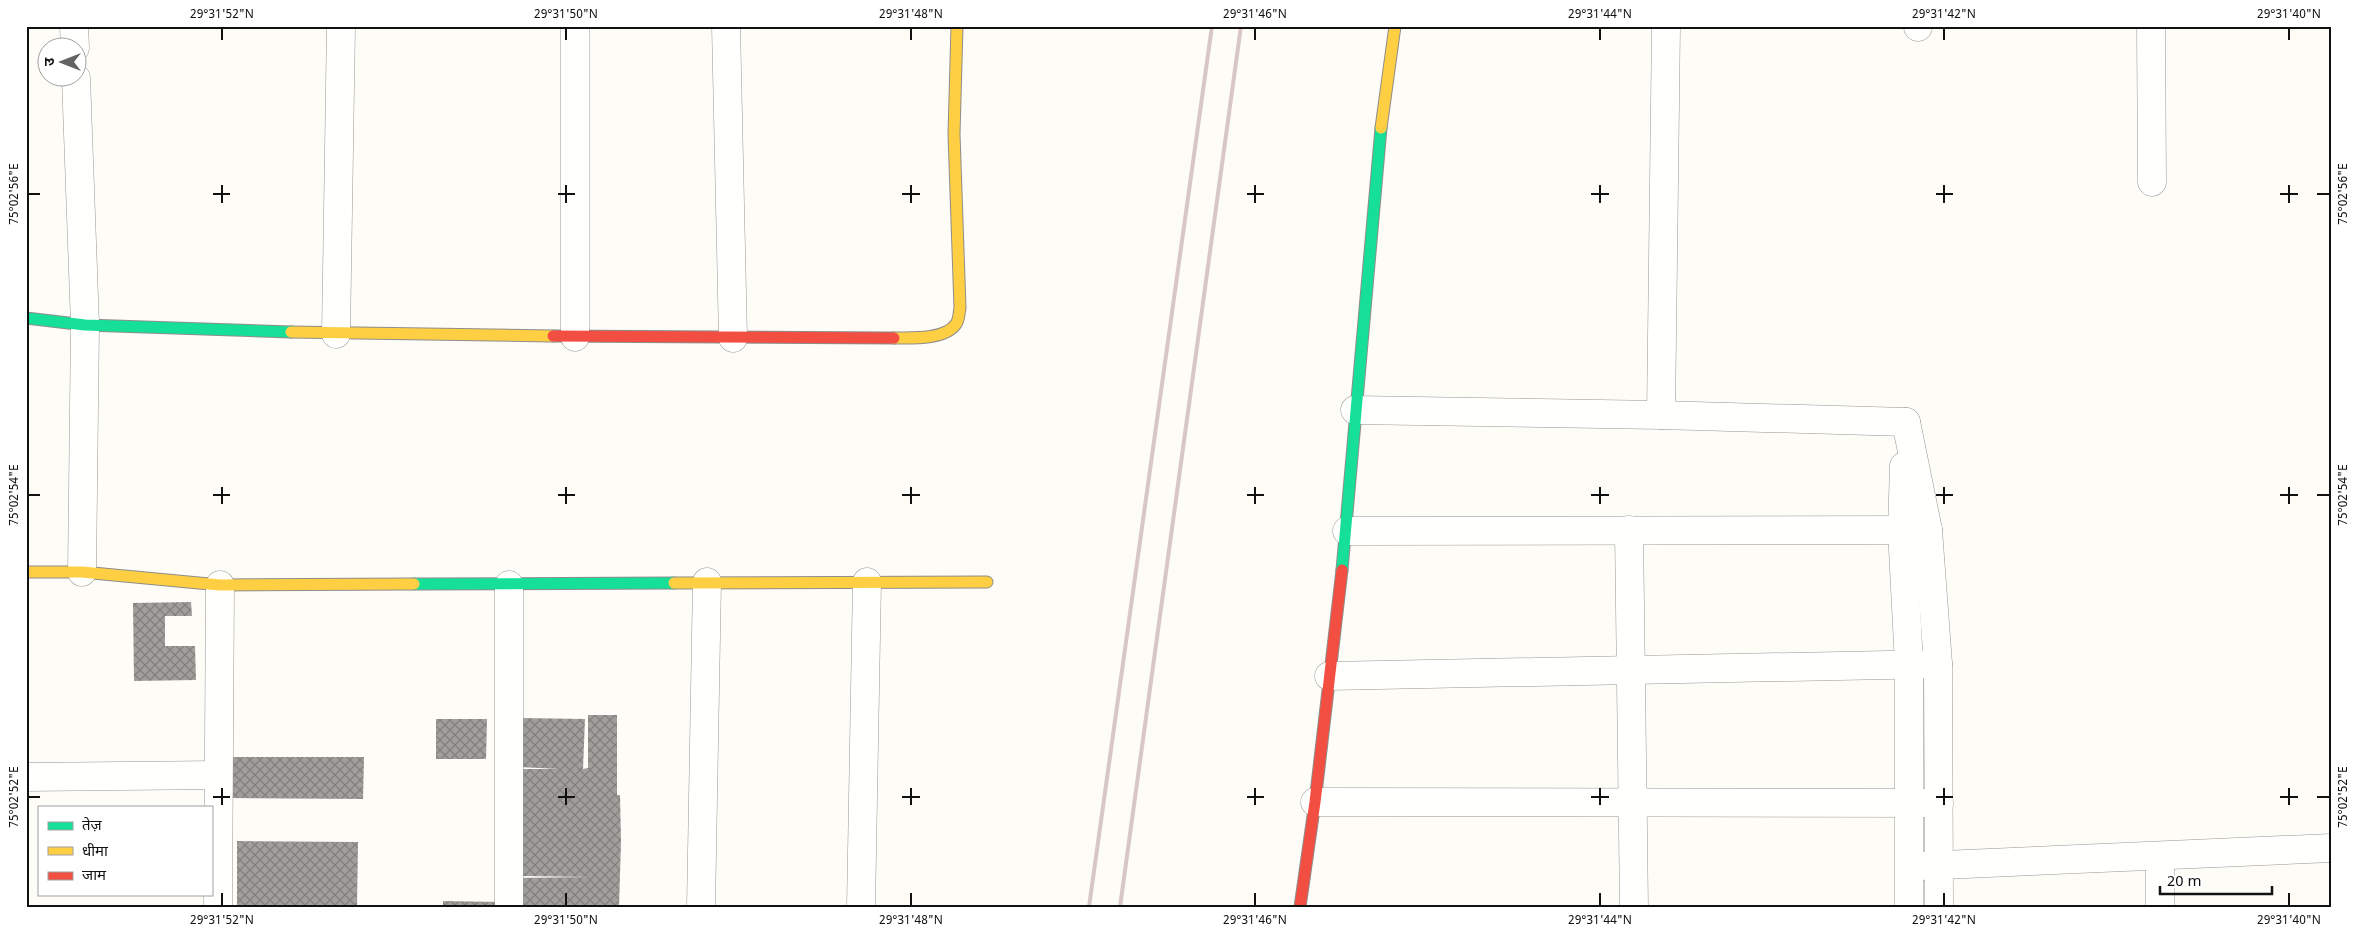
<svg xmlns="http://www.w3.org/2000/svg" width="2357" height="933" font-family="Georgia,'Noto Sans Devanagari',serif">
	<defs>
		<pattern id="building-cross-hatch" width="8" height="8" patternUnits="userSpaceOnUse" patternTransform="scale(1.25)"><rect width="8" height="8" fill="#a19f9c"/><path d="M0 0l8 8M0 8l8-8" fill="none" stroke="#82807e"/></pattern>
	</defs>
	<rect width="100%" height="100%" fill="#fdfcf7"/>
	<g fill="url(#building-cross-hatch)">
		<path d="M191,602L192,616H165V646H195L196,680L134,681L133,603Z"/>
		<path d="M588,715H617V795H620L621,841L619,907H515V878L590,877L523,876L521,769H559L519,767L521,718L585,719L583,769L588,768Z"/>
		<path d="M436,719H487L486,759H436Z"/>
		<path d="M229,757H364L363,799L229,798Z"/>
		<path d="M237,841L358,842L357,907H237Z"/>
		<path d="M443,901L502,902V907H443Z"/>
	</g>
	<g fill="none" stroke-linecap="round" stroke-linejoin="round">
		<g stroke="#979795" stroke-width="29">
			<g id="street">
				<path d="M74,26L75,48"/>
				<path d="M575,26V337"/>
				<path d="M726,26L733,338"/>
				<path d="M1918,26V27"/>
				<path d="M2151,26L2152,182"/>
				<path d="M76,78L85,325L82,572"/>
				<path d="M336,334L341,26"/>
				<path d="M1355,410L1661,415L1906,422"/>
				<path d="M1661,415L1666,26"/>
				<path d="M1906,422L1928,530L1938,664L1939,907"/>
				<path d="M1904,466L1902,530L1909,664V907"/>
				<path d="M1629,530L1634,907"/>
				<path d="M1347,531L1928,530"/>
				<path d="M509,585V907"/>
				<path d="M1329,676L1938,664"/>
				<path d="M26,777L217,775"/>
				<path d="M1315,802L1939,803"/>
				<path d="M2160,856V907"/>
				<path d="M1920,866L2331,848"/>
				<path d="M218,907L220,585"/>
				<path d="M701,907L707,582"/>
				<path d="M861,907L867,582"/>
			</g>
		</g>
		<g stroke="#8e8d8b" stroke-width="13">
			<g id="fast">
				<path d="M26,318L85,325L291,332"/>
				<path d="M1342,570L1381,128"/>
				<path d="M414,584L674,583"/>
			</g>
		</g>
		<g stroke="#8e8d8b" stroke-width="13">
			<g id="slow">
				<path d="M1381,128L1395,26"/>
				<path d="M291,332L553,336"/>
				<path d="M894,338C911,338 945,340 956,324C959,320 959,313 960,308L954,134L957,26"/>
				<path d="M26,572H82L220,585L414,584"/>
				<path d="M674,583L987,582"/>
			</g>
		</g>
		<g stroke="#8e8d8b" stroke-width="13">
			<g id="jam">
				<path d="M553,336L894,338"/>
				<path d="M1300,907L1315,802L1342,570"/>
			</g>
		</g>
		<use href="#street" stroke="#fffffe" stroke-width="28"/>
		<use href="#fast" stroke="#16e098" stroke-width="11"/>
		<use href="#slow" stroke="#ffcf43" stroke-width="11"/>
		<use href="#jam" stroke="#f24e42" stroke-width="11"/>
		<g stroke="#d9c6c7" stroke-width="4">
			<path d="M1089,907L1212,26"/>
			<path d="M1120,907L1241,26"/>
		</g>
	</g>
	<path fill="none" stroke="#111" stroke-width="2" d="M222,28V40M566,28V40M911,28V40M1255,28V40M1600,28V40M1944,28V40M2289,28V40M222,185V203M566,185V203M911,185V203M1255,185V203M1600,185V203M1944,185V203M2289,185V203M28,194H40M213,194H230M558,194H575M902,194H920M1247,194H1264M1591,194H1609M1936,194H1953M2280,194H2298M2317,194H2330M222,487V504M566,487V504M911,487V504M1255,487V504M1600,487V504M1944,487V504M2289,487V504M28,495H40M213,495H230M558,495H575M902,495H920M1247,495H1264M1591,495H1609M1936,495H1953M2280,495H2298M2317,495H2330M222,788V805M566,788V805M911,788V805M1255,788V805M1600,788V805M1944,788V805M2289,788V805M28,797H40M213,797H230M558,797H575M902,797H920M1247,797H1264M1591,797H1609M1936,797H1953M2280,797H2298M2317,797H2330M222,893V906M566,893V906M911,893V906M1255,893V906M1600,893V906M1944,893V906M2289,893V906"/>
	<rect width="2357" height="933" fill="none" stroke="#ffffff" stroke-width="55"/>
	<rect x="38" y="806" width="175" height="90" fill="#ffffff" stroke="#a0a0a0"/>
	<rect x="48" y="822" width="25" height="8" fill="#16e098" stroke="#a0a0a0"/>
	<text x="82" y="830" font-size="15" fill="#111111">तेज़</text>
	<rect x="48" y="847" width="25" height="8" fill="#ffcf43" stroke="#a0a0a0"/>
	<text x="82" y="856" font-size="15" fill="#111111">धीमा</text>
	<rect x="48" y="872" width="25" height="8" fill="#f24e42" stroke="#a0a0a0"/>
	<text x="82" y="880" font-size="15" fill="#111111">जाम</text>
	<g transform="translate(62 62) rotate(270)"><circle r="24" fill="#ffffff" stroke="#a0a0a0"/>
	<path d="M0-4L9 19L0 12L-9 19Z" fill="#646362"/>
	<text y="-8" font-size="14" font-weight="bold" text-anchor="middle" fill="#111111">उ</text>
	</g>
	<path d="M2160 886v8h112v-8" fill="none" stroke="#111111" stroke-width="2.5"/>
	<text x="2167" y="886" font-size="15" fill="#111111" stroke="#ffffff" stroke-width="4" paint-order="stroke">20 m</text>
	<rect x="28" y="28" width="2302" height="878" fill="none" stroke="#111" stroke-width="2"/>
	<g font-size="12" text-anchor="middle" fill="#111">
		<text x="222" y="18">29°31'52"N</text>
		<text x="566" y="18">29°31'50"N</text>
		<text x="911" y="18">29°31'48"N</text>
		<text x="1255" y="18">29°31'46"N</text>
		<text x="1600" y="18">29°31'44"N</text>
		<text x="1944" y="18">29°31'42"N</text>
		<text x="2289" y="18">29°31'40"N</text>
		<text transform="translate(2343 194) rotate(-90)" y="4">75°02'56"E</text>
		<text transform="translate(14 194) rotate(-90)" y="4">75°02'56"E</text>
		<text transform="translate(2343 495) rotate(-90)" y="4">75°02'54"E</text>
		<text transform="translate(14 495) rotate(-90)" y="4">75°02'54"E</text>
		<text transform="translate(2343 797) rotate(-90)" y="4">75°02'52"E</text>
		<text transform="translate(14 797) rotate(-90)" y="4">75°02'52"E</text>
		<text x="222" y="924">29°31'52"N</text>
		<text x="566" y="924">29°31'50"N</text>
		<text x="911" y="924">29°31'48"N</text>
		<text x="1255" y="924">29°31'46"N</text>
		<text x="1600" y="924">29°31'44"N</text>
		<text x="1944" y="924">29°31'42"N</text>
		<text x="2289" y="924">29°31'40"N</text>
	</g>
</svg>
